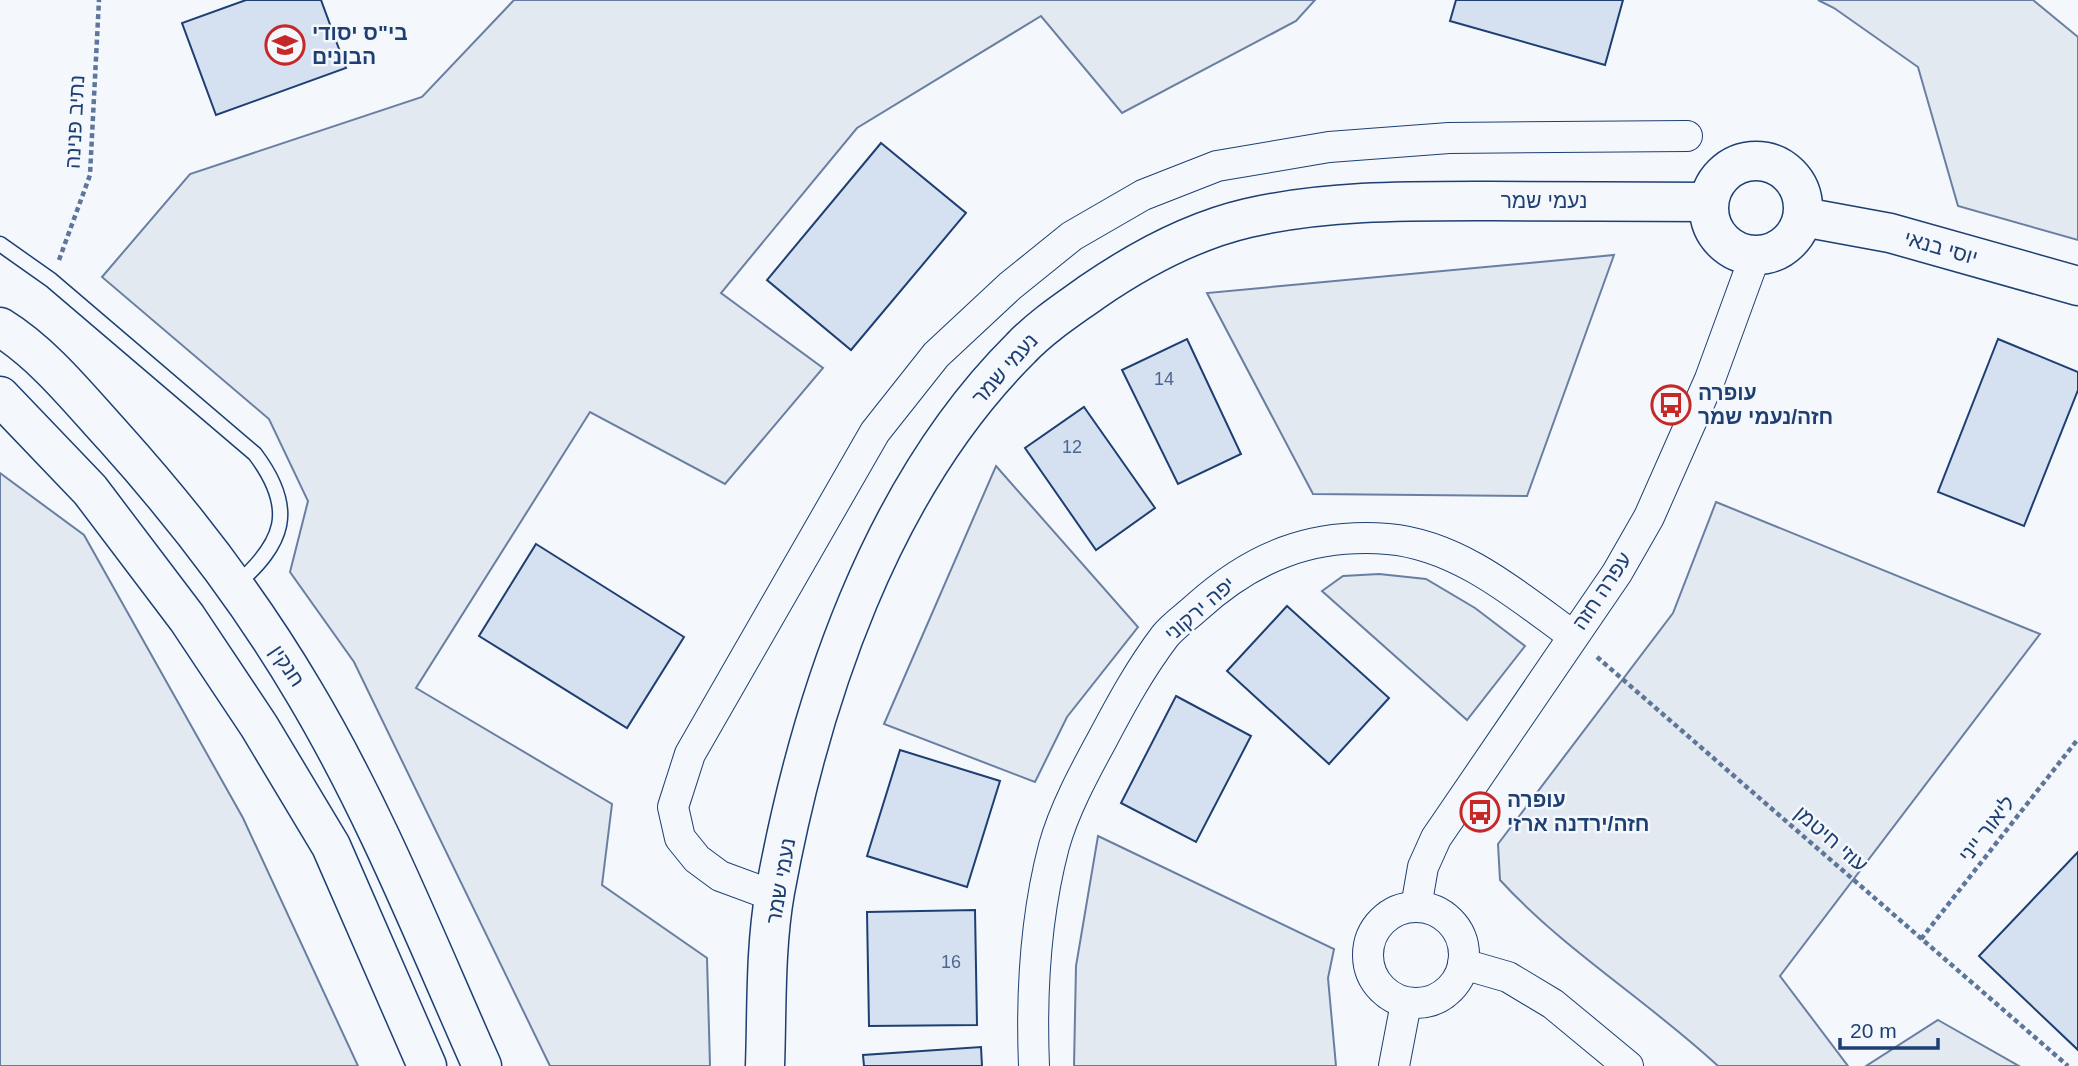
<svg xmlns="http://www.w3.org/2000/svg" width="2078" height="1066" font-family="Helvetica,Heebo,sans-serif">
	<rect width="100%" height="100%" fill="#f4f7fb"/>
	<g fill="#e3e9f0" stroke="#687fa3" stroke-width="2">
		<path d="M514,0H1315L1296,21L1122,113L1041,16L857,128L721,293L823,368L725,484L590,412L416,688L612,804L602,885L707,958L710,1066H550L354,662L290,572L308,501L269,419L102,277L190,174L422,97Z"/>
		<path d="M1818,0H2033L2078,37V240L1958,206L1918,67L1834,8Z"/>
		<path d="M1614,255L1527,496L1313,494L1207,293Z"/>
		<path d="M996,466L1138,627L1067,717L1035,782L884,724Z"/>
		<path d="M0,473L84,535L243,818L358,1066H0Z"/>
		<path d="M1716,502L2040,634L1780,976L1848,1066H1718C1648,1001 1564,950 1500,880L1498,844L1673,613Z"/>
		<path d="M1379,574L1426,579L1475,608L1525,646L1467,720L1322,591L1343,576Z"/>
		<path d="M1098,836L1334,949L1328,978L1336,1066H1074L1076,966Z"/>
		<path d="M1938,1020L2019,1066H1866Z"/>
	</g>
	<g fill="#d5e0f0" stroke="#1d3f73" stroke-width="2">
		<path d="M246,0H321L346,68L216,115L182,23Z"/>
		<path d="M1456,0H1623L1605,65L1450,21Z"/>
		<path d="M881,143L966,213L851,350L767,280Z"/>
		<path d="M1187,339L1241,454L1178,484L1122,370Z"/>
		<path d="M1998,339L2078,372V390L2024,526L1938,492Z"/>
		<path d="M1084,407L1155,508L1096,550L1025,448Z"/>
		<path d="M536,544L684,637L627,728L479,636Z"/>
		<path d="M1287,606L1389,698L1329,764L1227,671Z"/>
		<path d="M1176,696L1251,736L1196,842L1121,803Z"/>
		<path d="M900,750L1000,781L967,887L867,856Z"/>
		<path d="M2078,852V1050L1979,956Z"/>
		<path d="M975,910L977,1025L869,1026L867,912Z"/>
		<path d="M981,1047L982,1066H864L863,1055Z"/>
	</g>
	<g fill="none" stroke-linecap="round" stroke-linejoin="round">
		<g stroke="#1d3f73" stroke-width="17">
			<path id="lane" d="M0,244L51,280L255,454C297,510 284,543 235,586"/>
		</g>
		<g stroke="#1d3f73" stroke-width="32">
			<g id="street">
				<path d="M774,896L720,876L697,859L680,838L673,807L690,754L875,432L936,355L1010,286L1072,236L1143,195L1217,166L1329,147L1449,138L1687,136"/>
				<path d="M1416,907L1423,867L1436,838L1617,573L1649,517L1710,379L1755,256"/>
				<circle cx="1416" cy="955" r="48"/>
				<path d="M1463,964L1508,977L1553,1004L1628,1066"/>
				<path d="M1034,1066C1031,992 1035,918 1054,846C1064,810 1084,773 1102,740C1121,704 1140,669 1165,636C1173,626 1186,617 1196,608C1252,557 1311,533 1388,539C1459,545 1518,596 1573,636"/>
				<path d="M1394,1066L1406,1003"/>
			</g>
		</g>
		<g stroke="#1d3f73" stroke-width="41">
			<g id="secondary">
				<circle cx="1756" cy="208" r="47"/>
				<path d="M1803,217L1890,233L2078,286"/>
				<path d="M0,327C44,354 80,400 114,437C185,516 251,602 304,692C375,811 426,940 482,1066"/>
				<path d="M0,396L90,490L187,618L259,726L331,846L427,1066"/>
				<path d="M765,1066C767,1009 765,948 775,892C810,701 880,488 1021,348C1042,326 1067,310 1092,292C1140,259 1192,231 1248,218C1327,200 1410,201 1490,201C1563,201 1636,202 1709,202"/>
			</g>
		</g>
		<g stroke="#5e769c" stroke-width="4.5" stroke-dasharray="5 3.5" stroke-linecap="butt">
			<path d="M59,260L90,175L99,0"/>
			<path d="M1597,657L2068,1066"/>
			<path d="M1921,939L2078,739"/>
		</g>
		<use href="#lane" stroke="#f4f7fb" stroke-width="14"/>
		<use href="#street" stroke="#f4f7fb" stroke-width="30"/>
		<use href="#secondary" stroke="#f4f7fb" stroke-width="38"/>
	</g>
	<defs>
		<g id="school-ring" transform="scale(2.0125)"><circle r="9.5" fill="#f4f7fb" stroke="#c62828" stroke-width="1.5"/><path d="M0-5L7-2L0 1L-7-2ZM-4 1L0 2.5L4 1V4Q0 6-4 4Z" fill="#c62828"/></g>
		<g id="bus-ring" transform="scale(2.0125)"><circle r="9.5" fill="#f4f7fb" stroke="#c62828" stroke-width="1.5"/><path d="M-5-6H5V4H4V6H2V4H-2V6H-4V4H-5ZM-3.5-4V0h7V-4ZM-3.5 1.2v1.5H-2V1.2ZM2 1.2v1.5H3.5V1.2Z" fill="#c62828"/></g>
	</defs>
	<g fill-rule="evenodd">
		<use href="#school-ring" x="285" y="45"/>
		<use href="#bus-ring" x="1671" y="405"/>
		<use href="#bus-ring" x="1480" y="812"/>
	</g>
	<g text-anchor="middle" stroke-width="5" stroke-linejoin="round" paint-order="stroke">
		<g font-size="18" fill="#4b6792">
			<text x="1164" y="385">14</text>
			<text x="1072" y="453">12</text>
			<text x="951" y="968">16</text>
		</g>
		<g font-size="21" font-weight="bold" fill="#1d3f73" stroke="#f4f7fb" text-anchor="start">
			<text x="312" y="40">בי"ס יסודי<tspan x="312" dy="24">הבונים</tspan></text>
			<text x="1698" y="400">עופרה<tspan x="1698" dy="24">חזה/נעמי שמר</tspan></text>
			<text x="1507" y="807">עופרה<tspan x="1507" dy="24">חזה/ירדנה ארזי</tspan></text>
		</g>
		<g font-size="21" fill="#1d3f73" stroke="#f4f7fb">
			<text transform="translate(75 122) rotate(-87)" y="7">נתיב פנינה</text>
			<text x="1544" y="208">נעמי שמר</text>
			<text transform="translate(1941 248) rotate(16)" y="7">יוסי בנאי</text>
			<text transform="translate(1005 369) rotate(-48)" y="7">נעמי שמר</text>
			<text transform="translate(1602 591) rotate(-56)" y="7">עפרה חזה</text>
			<text transform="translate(1200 609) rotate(-41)" y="7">יפה ירקוני</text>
			<text transform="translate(287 666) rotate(56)" y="7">חנקין</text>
			<text transform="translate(1987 829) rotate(-52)" y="7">ליאור ייני</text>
			<text transform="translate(1831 839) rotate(41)" y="7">עוזי חיטמן</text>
			<text transform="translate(781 881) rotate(-80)" y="7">נעמי שמר</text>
		</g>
	</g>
	<path d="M1840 1038v10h98v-10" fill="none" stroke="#1d3f73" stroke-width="3.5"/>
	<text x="1850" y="1038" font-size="21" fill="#1d3f73" stroke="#f4f7fb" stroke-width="5" paint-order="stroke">20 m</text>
</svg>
